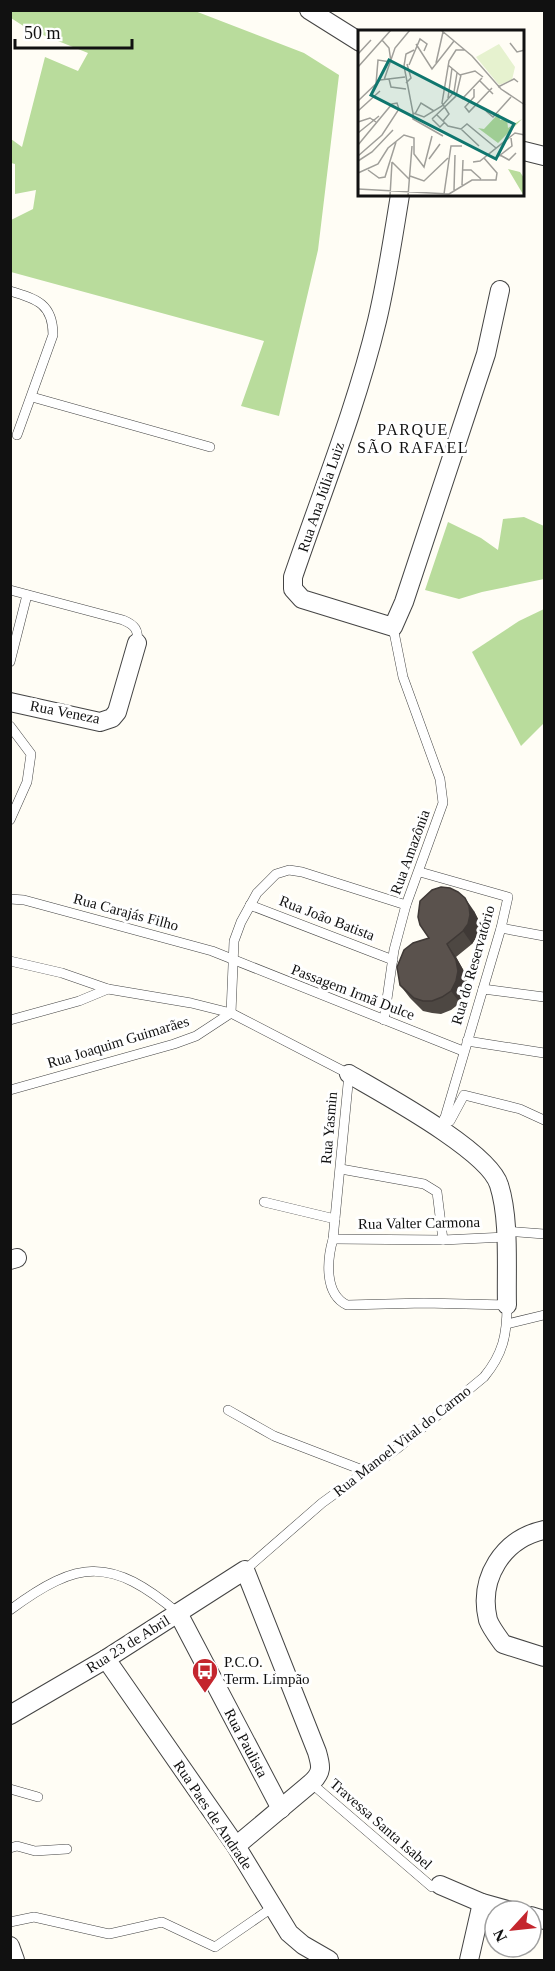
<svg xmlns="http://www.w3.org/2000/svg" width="555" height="1971" font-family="'Times New Roman',serif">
	<rect width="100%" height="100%" fill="#fffdf5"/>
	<g fill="#b9dc9c">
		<path d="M11,10L195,11L304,53L339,75L318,250L279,416L241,406L264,341L11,272V220L33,209L36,190L15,194V164L11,163V139L22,147L45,57L78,71L88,53L28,29L11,18Z"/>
		<path d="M524,517L544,526V579L482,592L459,599L425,590L448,522L481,538L498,550L503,519Z"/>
		<path d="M544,609V723L521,746L472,652L519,621Z"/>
	</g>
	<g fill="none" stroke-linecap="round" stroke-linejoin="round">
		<g stroke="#444" stroke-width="10">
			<g id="service">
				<path d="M10,291C37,299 53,304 53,335L17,435"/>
				<path d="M32,397L210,447"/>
				<path d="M10,590L123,620C135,625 139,630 137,643"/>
				<path d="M10,662L27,595"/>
				<path d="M10,726L31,754L27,782L10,820"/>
				<path d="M420,872L508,897L501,928L441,1131"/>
				<path d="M10,899L24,900L212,951L463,1051"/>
				<path d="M250,905L393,960"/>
				<path d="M501,928L544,936"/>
				<path d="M10,961L62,973L108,989L191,1003L231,1013L349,1074L333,1239C327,1260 324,1294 347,1305L424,1303L507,1305C507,1335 503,1354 484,1377L398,1448L322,1503L245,1570"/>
				<path d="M483,989L544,997"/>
				<path d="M10,1020L79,1001L108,989"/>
				<path d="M384,1020L394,950L406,905L443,803L440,779L403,677L393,627"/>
				<path d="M467,1041L544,1053"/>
				<path d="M10,1090L174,1044L196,1036L231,1013L234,941L241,922L257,893L276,874L289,870L302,872L406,905"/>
				<path d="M444,1119L450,1121L464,1095L520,1109L544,1120"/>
				<path d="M341,1169L424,1184L437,1192L443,1240"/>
				<path d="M264,1202L335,1219"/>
				<path d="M505,1231L544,1234"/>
				<path d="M333,1239L443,1240L506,1237"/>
				<path d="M507,1324L544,1315"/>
				<path d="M228,1410L274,1436L365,1471"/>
				<path d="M10,1610C79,1559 111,1557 178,1613"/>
				<path d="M311,1783L432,1887"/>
				<path d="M10,1789L38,1797"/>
				<path d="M10,1848L17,1846L35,1851L67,1849"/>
				<path d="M10,1922L34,1917L109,1934L162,1922L215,1947L273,1907"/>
			</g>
		</g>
		<g stroke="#444" stroke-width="20">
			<g id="minor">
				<path d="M309,10L360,42"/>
				<path d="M524,151L544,156"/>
				<path d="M400,195C393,237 387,279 377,321C356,408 322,492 293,577V589L302,599L393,627L404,602L486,354L500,290"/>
				<path d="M10,702L100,722L112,718L117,712L137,643"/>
				<path d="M349,1074C383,1094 489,1151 499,1185C510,1219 506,1269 507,1305"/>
				<path d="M10,1260L17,1258"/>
				<path d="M544,1530C503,1539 478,1578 488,1620C491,1628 498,1637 503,1644L544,1657"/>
				<path d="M178,1613L281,1809"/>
				<path d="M106,1659L236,1846L289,1933L303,1945L329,1960"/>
				<path d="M10,1715L106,1659L245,1570L317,1752C321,1766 323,1772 311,1783L236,1846"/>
				<path d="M440,1885L482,1903L511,1911"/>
				<path d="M531,1916L544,1920"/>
				<path d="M10,1946L15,1960"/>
				<path d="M469,1960L482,1903"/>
			</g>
		</g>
		<use href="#service" stroke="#fff" stroke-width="9"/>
		<use href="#minor" stroke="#fff" stroke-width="18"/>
	</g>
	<path fill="#4d4742" d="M474,911L478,919L479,928L477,936L472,944L456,957L465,973L467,984L465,994L460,1003L451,1010L441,1014L432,1013L423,1011L410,998L400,985L429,938Z"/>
	<g fill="#3f3936">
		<path d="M465,898L474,911L478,919L479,928L477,936L472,944L463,931Z"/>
		<path d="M447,944L456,957L465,973L467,984L465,994L460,1003L451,991Z"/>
	</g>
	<path fill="#5a524d" stroke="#3f3936" stroke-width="1.5" d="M441,887L450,888L458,892L465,898L469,906L470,915L468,924L463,931L447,944L456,960L458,971L456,981L451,991L442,997L432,1001H423L414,998L400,985L397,967L404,950L413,943L429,938L420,925L418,917L420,901L432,890Z"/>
	<defs>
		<g id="bus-pin" transform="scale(1.35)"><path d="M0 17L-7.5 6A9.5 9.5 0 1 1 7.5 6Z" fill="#c4262e" stroke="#fff"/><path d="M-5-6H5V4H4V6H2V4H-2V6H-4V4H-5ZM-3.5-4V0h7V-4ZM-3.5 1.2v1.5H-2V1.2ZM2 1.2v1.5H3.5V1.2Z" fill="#fff"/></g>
	</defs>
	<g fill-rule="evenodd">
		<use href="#bus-pin" x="205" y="1671"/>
	</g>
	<g text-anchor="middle" stroke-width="6" stroke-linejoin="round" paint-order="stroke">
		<g font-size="15" fill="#111" stroke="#fff">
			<text transform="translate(321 497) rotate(-71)" y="5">Rua Ana Júlia Luiz</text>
			<text transform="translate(65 712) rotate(11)" y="5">Rua Veneza</text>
			<text transform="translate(410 852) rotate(-70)" y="5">Rua Amazônia</text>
			<text transform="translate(126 912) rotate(15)" y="5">Rua Carajás Filho</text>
			<text transform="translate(327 918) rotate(21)" y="5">Rua João Batista</text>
			<text transform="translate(473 965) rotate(-74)" y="5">Rua do Reservatório</text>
			<text transform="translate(353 992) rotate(21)" y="5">Passagem Irmã Dulce</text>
			<text transform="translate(118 1042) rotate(-17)" y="5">Rua Joaquim Guimarães</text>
			<text transform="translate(329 1128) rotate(-85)" y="5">Rua Yasmin</text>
			<text transform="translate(419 1223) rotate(-1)" y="5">Rua Valter Carmona</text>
			<text transform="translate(402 1441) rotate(-38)" y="5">Rua Manoel Vital do Carmo</text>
			<text transform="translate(128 1644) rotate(-32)" y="5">Rua 23 de Abril</text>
			<text transform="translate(246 1743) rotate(62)" y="5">Rua Paulista</text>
			<text transform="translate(213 1815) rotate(56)" y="5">Rua Paes de Andrade</text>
			<text transform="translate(381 1824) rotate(41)" y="5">Travessa Santa Isabel</text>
		</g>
		<g font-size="15" fill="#111" stroke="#fff" text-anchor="start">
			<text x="224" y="1667">P.C.O.<tspan x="224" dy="17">Term. Limpão</tspan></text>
		</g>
		<g font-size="16" letter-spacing="1.5" fill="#111" stroke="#fff">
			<text x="413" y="435">PARQUE<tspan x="413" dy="18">SÃO RAFAEL</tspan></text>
		</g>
	</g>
	<g transform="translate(358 30)">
		<rect width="166" height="166" fill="#fffdf5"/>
		<path d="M141,83L142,90L149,89L150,98L164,89L140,113L120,98L126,99ZM150,139L162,142L166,148V166Z" fill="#b9dc9c"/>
		<path d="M141,14L157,37L154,50L141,55L118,27Z" fill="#e6f2cf"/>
		<path fill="none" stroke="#a09f9a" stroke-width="1.5" d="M83,0L114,26L143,59L167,75M24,10L31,18L33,32M152,13L159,22L167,20M58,14L74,39L96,11M56,20L48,24L46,36L55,83L66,87L84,76L96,62L99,43M0,24L13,10M78,33L85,2M51,35L62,9L69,14L66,21M90,35L102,45L117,41L125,47M0,37L33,0M31,49L33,57L48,59M26,50L37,18L52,0M122,51L135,64M48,53L53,48L49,34M18,54L20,30L33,32M140,57L156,49L160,52M116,59V67L107,77L111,82L134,58M90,68L94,38M104,69L124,48M0,71L22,50L47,47M0,81L22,61M128,81L135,87L153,67M55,83V89L85,106M57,84L63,73L76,81M79,85L90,96L103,99M74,89L98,66L103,45M74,89L82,97L87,92M85,91L91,84L84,73L91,31L98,20H107M0,92L12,88L18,92M103,99L109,94L138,118M103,99L121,116M0,103L21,86M0,115L34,74L39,73L41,79L24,105L0,126M142,125L151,130L158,123M141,126L154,116L153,108M71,129L82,114M0,131L14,122L35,100M34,132L51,149M115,132L122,131L157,103L167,105M10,140L21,148L27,147L38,112M105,140H113L123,149M0,143L20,134L30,118L46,105L56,108V124L66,137L74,106M52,146L66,151L90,128M104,155L105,130M0,159L91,164M96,160L97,125M86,164L93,116H104M91,164L114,150H138L139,143L126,128M32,166L34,132M50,166L54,116"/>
		<path fill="#0f766e" fill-opacity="0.15" stroke="#0f766e" stroke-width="3" d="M31,30L156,94L138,129L13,65Z"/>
		<rect width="166" height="166" fill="none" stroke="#111" stroke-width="3"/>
	</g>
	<rect width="555" height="1971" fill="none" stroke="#111111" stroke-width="24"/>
	<g transform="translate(513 1929) rotate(243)"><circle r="28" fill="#ffffff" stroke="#a0a0a0" stroke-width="1.5"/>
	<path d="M0-4.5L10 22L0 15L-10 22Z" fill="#c4262e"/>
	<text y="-9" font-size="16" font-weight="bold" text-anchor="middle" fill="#111111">N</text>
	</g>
	<path d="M15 39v9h117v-9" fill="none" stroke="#111111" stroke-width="3"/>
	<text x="24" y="39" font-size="18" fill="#111111" stroke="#ffffff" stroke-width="4.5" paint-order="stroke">50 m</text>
</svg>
